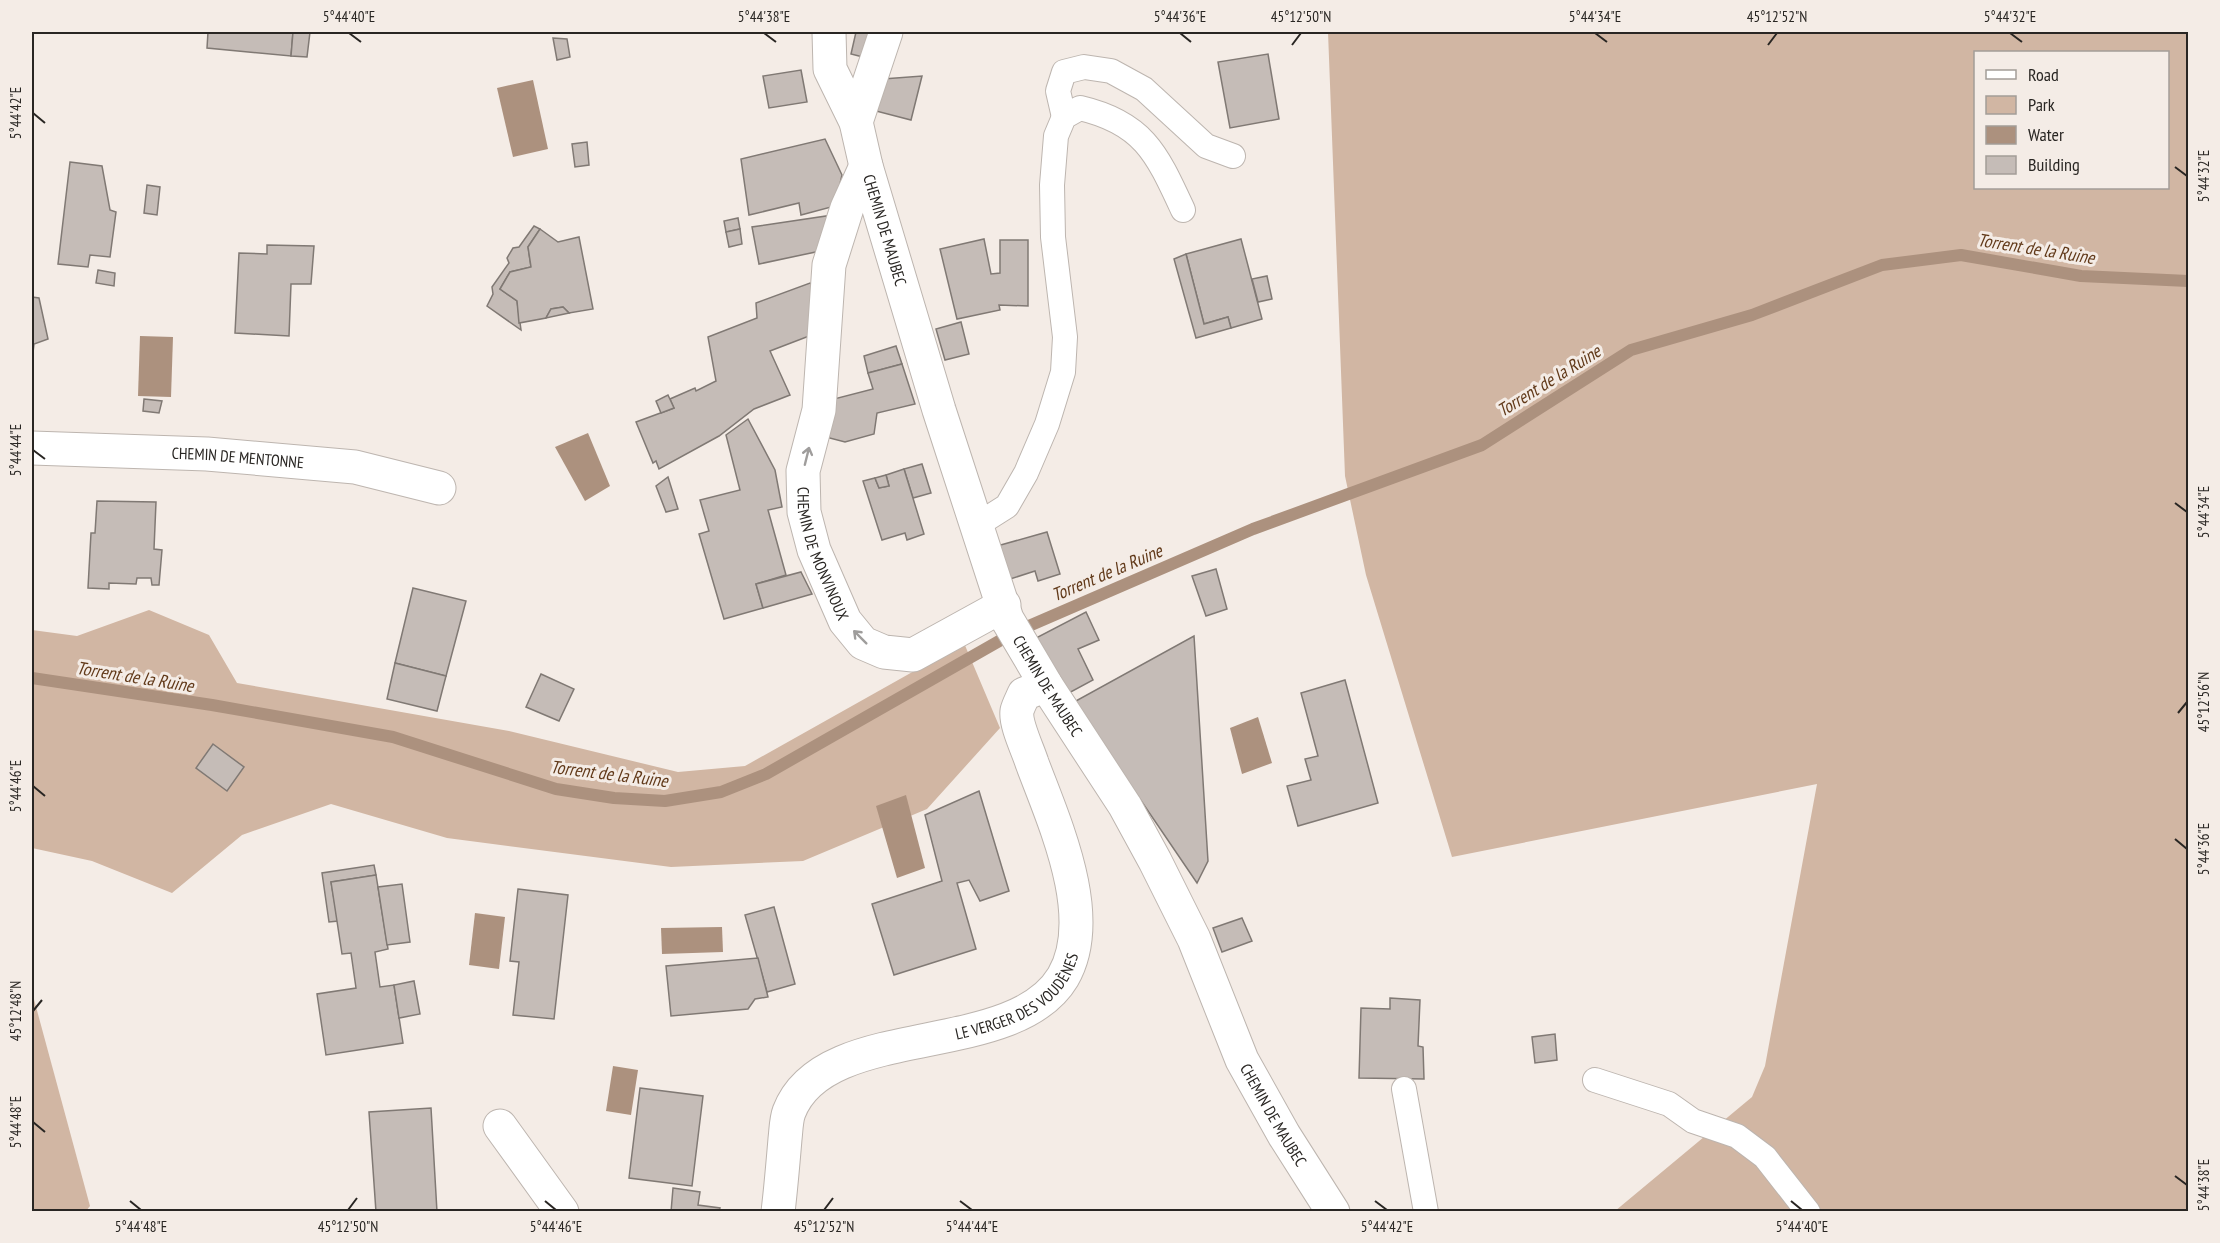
<svg xmlns="http://www.w3.org/2000/svg" width="2220" height="1243" font-family="'PT Sans Narrow',sans-serif">
	<rect width="100%" height="100%" fill="#f4ece6"/>
	<g fill="#d1b6a3" fill-rule="evenodd">
		<path d="M1328,32H2188V1211H1615L1752,1097L1765,1066L1817,784L1452,857L1366,575L1345,476ZM1976,52H2168V188H1976Z"/>
		<path d="M149,610L209,635L237,683L509,731L678,772L745,766L964,643L1000,728L927,809L803,861L671,867L447,838L331,804L242,835L172,893L92,861L32,848V630L77,636Z"/>
		<path d="M32,992L90,1206L86,1211H32Z"/>
	</g>
	<g fill="#ac917e">
		<path d="M533,80L548,149L513,157L497,88Z"/>
		<path d="M140,336L173,337L171,397L138,396Z"/>
		<path d="M588,433L610,486L585,501L555,447Z"/>
		<path d="M1258,717L1272,763L1242,774L1230,728Z"/>
		<path d="M906,795L925,868L897,878L876,806Z"/>
		<path d="M475,913L505,917L499,969L469,965Z"/>
		<path d="M722,927L723,952L662,954L661,928Z"/>
		<path d="M613,1066L638,1070L631,1115L606,1111Z"/>
	</g>
	<g fill="none" stroke-linecap="round" stroke-linejoin="round">
		<path stroke="#ac917e" stroke-width="12" d="M32,678L212,705L393,737L556,789L614,798L665,801L721,792L766,774L1015,632L1253,529L1482,445L1631,350L1752,315L1882,265L1961,255L2081,276L2188,281"/>
	</g>
	<g fill="#c5bcb7" stroke="#807974" stroke-width="1.5">
		<path d="M208,32H293L291,56L207,48Z"/>
		<path d="M293,32H310L307,57L291,56Z"/>
		<path d="M856,32H874L867,58L851,54Z"/>
		<path d="M553,38L567,39L570,57L557,60Z"/>
		<path d="M1268,54L1279,119L1230,128L1218,62Z"/>
		<path d="M801,70L807,102L769,108L763,76Z"/>
		<path d="M922,76L911,120L876,111L883,79Z"/>
		<path d="M825,139L842,175L835,206L801,215L799,203L749,215L741,159Z"/>
		<path d="M587,142L589,165L575,167L572,144Z"/>
		<path d="M70,162L102,166L110,210L116,212L110,257L90,255L88,267L58,264Z"/>
		<path d="M147,185L160,187L157,215L144,213Z"/>
		<path d="M833,215L825,250L759,264L752,227Z"/>
		<path d="M738,218L740,229L726,232L724,221Z"/>
		<path d="M534,226L540,229L528,247L531,267L510,272L500,289L517,301L521,330L487,306L493,294L492,287L509,263L507,258L513,248L519,247Z"/>
		<path d="M540,229L558,242L579,237L593,309L569,313L563,307L551,309L546,318L519,323L517,301L500,289L510,272L531,267L528,247Z"/>
		<path d="M740,229L742,244L729,247L726,232Z"/>
		<path d="M984,239L991,274L1000,273V240H1028V306L999,305L1000,310L957,319L940,249Z"/>
		<path d="M1241,239L1262,319L1231,328L1228,317L1204,324L1186,254Z"/>
		<path d="M267,245L314,246L311,284H291L289,336L235,333L239,253L267,254Z"/>
		<path d="M1186,254L1204,324L1228,317L1231,328L1196,338L1174,259Z"/>
		<path d="M98,270L115,273L114,286L96,283Z"/>
		<path d="M1267,276L1272,299L1258,302L1252,279Z"/>
		<path d="M810,283L815,287L817,333L770,351L790,395L754,409L719,436L659,469L656,461L653,463L636,422L674,408L670,399L695,388L696,391L716,381L708,337L757,318L756,303Z"/>
		<path d="M32,297L39,298L48,339L34,344L32,361Z"/>
		<path d="M563,307L569,313L546,318L551,309Z"/>
		<path d="M961,322L969,354L945,360L936,329Z"/>
		<path d="M896,346L902,364L868,373L864,356Z"/>
		<path d="M902,364L915,404L877,413L874,434L845,442L822,436L830,400L873,389L868,373Z"/>
		<path d="M668,395L674,408L661,413L656,401Z"/>
		<path d="M144,399L162,401L159,413L143,411Z"/>
		<path d="M748,419L775,470L782,507L768,510L786,575L756,584L763,608L724,619L699,534L709,531L700,500L740,490L726,435Z"/>
		<path d="M922,464L931,493L913,498L904,469Z"/>
		<path d="M904,469L924,534L907,540L905,533L882,540L863,481L875,478L879,488L889,486L886,475Z"/>
		<path d="M886,475L889,486L879,488L875,478Z"/>
		<path d="M668,477L678,509L666,512L656,486Z"/>
		<path d="M97,501L156,502L154,549L162,550L159,585H152L151,578H137L136,584L109,583V589L88,588L91,533H95Z"/>
		<path d="M1047,532L1060,574L1038,581L1035,571L1007,580L997,546Z"/>
		<path d="M1216,569L1227,609L1206,616L1192,576Z"/>
		<path d="M801,572L812,594L763,608L756,584Z"/>
		<path d="M413,588L466,601L446,676L395,663Z"/>
		<path d="M1086,612L1099,640L1078,649L1093,680L1067,694L1036,638Z"/>
		<path d="M1194,636L1208,861L1197,883L1074,702Z"/>
		<path d="M395,663L446,676L437,711L387,699Z"/>
		<path d="M541,674L574,689L559,721L526,707Z"/>
		<path d="M1345,680L1378,803L1298,826L1287,786L1311,780L1305,759L1318,756L1301,693Z"/>
		<path d="M213,744L244,767L227,791L196,768Z"/>
		<path d="M979,791L1009,891L980,901L969,880L957,883L976,949L894,975L872,904L942,881L925,815Z"/>
		<path d="M374,865L376,875L331,882L338,921L329,922L322,873Z"/>
		<path d="M376,875L388,949L375,952L380,987L394,985L403,1043L326,1055L317,994L356,988L351,953L342,954L331,882Z"/>
		<path d="M402,884L410,942L387,945L378,887Z"/>
		<path d="M518,889L568,895L554,1019L513,1015L519,962L510,961Z"/>
		<path d="M774,907L795,984L767,992L745,915Z"/>
		<path d="M1242,918L1252,941L1222,952L1213,928Z"/>
		<path d="M758,958L768,997L755,999L748,1009L671,1016L666,966Z"/>
		<path d="M414,981L420,1014L399,1018L394,985Z"/>
		<path d="M1390,998L1420,1000L1418,1046L1423,1047L1424,1079L1359,1078L1361,1008L1390,1009Z"/>
		<path d="M1555,1034L1557,1060L1535,1063L1532,1037Z"/>
		<path d="M640,1088L703,1096L692,1186L629,1178Z"/>
		<path d="M431,1108L437,1212H376L369,1112Z"/>
		<path d="M673,1188L700,1192L698,1205L720,1208L719,1212H671Z"/>
	</g>
	<g fill="none" stroke-linecap="round" stroke-linejoin="round">
		<g stroke="#bdb5af" stroke-width="26">
			<g id="service">
				<path d="M1064,117L1058,91L1064,72L1084,67L1111,71L1144,89L1206,146L1233,156"/>
				<path d="M977,525L1007,506L1026,473L1047,424L1063,372L1065,337L1053,237L1052,185L1056,136L1064,117L1080,108C1144,123 1157,154 1183,210"/>
				<path d="M1595,1080L1669,1104L1693,1121L1737,1136L1765,1157L1808,1212"/>
				<path d="M1404,1089L1426,1212"/>
			</g>
		</g>
		<g stroke="#bdb5af" stroke-width="35">
			<g id="minor">
				<path d="M856,122L886,32"/>
				<path id="s1" d="M866,166L847,208L829,265L819,410L803,471L804,512L814,550L845,621L863,643L884,652L913,655L1004,605"/>
				<path id="s2" d="M32,448L207,454L355,467L439,488"/>
				<path d="M500,1126L562,1212"/>
				<path id="s3" d="M778,1212C781,1187 783,1163 785,1139C786,1131 786,1120 789,1112C824,1019 1013,1061 1063,977C1098,917 1054,822 1032,763C1028,750 1015,724 1017,711C1018,706 1022,699 1024,694L1046,685"/>
			</g>
		</g>
		<g stroke="#bdb5af" stroke-width="35">
			<g id="tertiary">
				<path id="s4" d="M829,32L830,69L856,122L866,166L939,410L1007,619L1046,685L1125,806L1155,861L1194,939L1242,1060L1284,1135L1333,1212"/>
			</g>
		</g>
		<use href="#service" stroke="#fff" stroke-width="24"/>
		<use href="#minor" stroke="#fff" stroke-width="33"/>
		<use href="#tertiary" stroke="#fff" stroke-width="33"/>
	</g>
	<defs><path id="oneway-shaft" d="M-6 0H5M1.5-3L5.5 0L1.5 3" fill="none" stroke-width="1.6" stroke-linecap="round" stroke-linejoin="round" transform="scale(1.5)"/></defs>
	<g stroke="#9f9d9c">
		<use href="#oneway-shaft" transform="translate(807 456) rotate(-76)"/>
		<use href="#oneway-shaft" transform="translate(860 637) rotate(-135)"/>
	</g>
	<path fill="none" stroke="#292623" stroke-width="2" d="M349,33L361,42M764,33L776,42M1180,33L1191,42M1595,33L1607,42M2010,33L2022,42M1292,45L1301,33M1768,45L1777,33M33,113L45,123M2175,167L2187,176M33,450L45,459M2175,503L2187,512M2178,713L2187,702M33,786L45,796M2175,839L2187,849M33,1011L42,1000M33,1122L45,1132M2175,1176L2187,1185M130,1201L141,1210M545,1201L556,1210M960,1201L972,1210M1375,1201L1387,1210M1791,1201L1802,1210M348,1210L357,1198M824,1210L833,1198"/>
	<g text-anchor="middle" stroke-width="6" stroke-linejoin="round" paint-order="stroke">
		<g font-size="16" fill="#292623" stroke="#f4ece6">
			<text dy="6" stroke="none"><textPath href="#s4" startOffset="208">CHEMIN DE MAUBEC</textPath></text>
			<text dy="6" stroke="none"><textPath href="#s2" startOffset="206">CHEMIN DE MENTONNE</textPath></text>
			<text dy="6" stroke="none"><textPath href="#s1" startOffset="400">CHEMIN DE MONVINOUX</textPath></text>
			<text dy="6" stroke="none"><textPath href="#s4" startOffset="694">CHEMIN DE MAUBEC</textPath></text>
			<text dy="6" stroke="none"><textPath href="#s3" startOffset="368">LE VERGER DES VOUDÈNES</textPath></text>
			<text dy="6" stroke="none"><textPath href="#s4" startOffset="1180">CHEMIN DE MAUBEC</textPath></text>
		</g>
		<g font-size="18" font-style="italic" fill="#613919" stroke="#f4ece6">
			<text transform="translate(2036 249) rotate(9)" y="6">Torrent de la Ruine</text>
			<text transform="translate(1549 381) rotate(-32)" y="6">Torrent de la Ruine</text>
			<text transform="translate(1107 573) rotate(-23)" y="6">Torrent de la Ruine</text>
			<text transform="translate(135 677) rotate(9)" y="6">Torrent de la Ruine</text>
			<text transform="translate(609 774) rotate(7)" y="6">Torrent de la Ruine</text>
		</g>
	</g>
	<rect width="2220" height="1243" fill="none" stroke="#f4ece6" stroke-width="66"/>
	<rect x="1974" y="51" width="195" height="138" fill="#f4ece6" stroke="#a39d98" stroke-width="1.5"/>
	<rect x="1986" y="70" width="30" height="9" fill="#ffffff" stroke="#a39d98" stroke-width="1.5"/>
	<text x="2028" y="81" font-size="18" fill="#292623">Road</text>
	<rect x="1986" y="96" width="30" height="18" fill="#d1b6a3" stroke="#a39d98" stroke-width="1.5"/>
	<text x="2028" y="111" font-size="18" fill="#292623">Park</text>
	<rect x="1986" y="126" width="30" height="18" fill="#ac917e" stroke="#a39d98" stroke-width="1.5"/>
	<text x="2028" y="141" font-size="18" fill="#292623">Water</text>
	<rect x="1986" y="156" width="30" height="18" fill="#c5bcb7" stroke="#a39d98" stroke-width="1.5"/>
	<text x="2028" y="171" font-size="18" fill="#292623">Building</text>
	<rect x="33" y="33" width="2154" height="1177" fill="none" stroke="#292623" stroke-width="2"/>
	<g font-size="15" text-anchor="middle" fill="#292623">
		<text x="349" y="22">5°44'40"E</text>
		<text x="764" y="22">5°44'38"E</text>
		<text x="1180" y="22">5°44'36"E</text>
		<text x="1301" y="22">45°12'50"N</text>
		<text x="1595" y="22">5°44'34"E</text>
		<text x="1777" y="22">45°12'52"N</text>
		<text x="2010" y="22">5°44'32"E</text>
		<text transform="translate(16 113) rotate(-90)" y="5">5°44'42"E</text>
		<text transform="translate(2204 176) rotate(-90)" y="5">5°44'32"E</text>
		<text transform="translate(16 450) rotate(-90)" y="5">5°44'44"E</text>
		<text transform="translate(2204 512) rotate(-90)" y="5">5°44'34"E</text>
		<text transform="translate(2204 702) rotate(-90)" y="5">45°12'56"N</text>
		<text transform="translate(16 786) rotate(-90)" y="5">5°44'46"E</text>
		<text transform="translate(2204 849) rotate(-90)" y="5">5°44'36"E</text>
		<text transform="translate(16 1011) rotate(-90)" y="5">45°12'48"N</text>
		<text transform="translate(16 1122) rotate(-90)" y="5">5°44'48"E</text>
		<text transform="translate(2204 1185) rotate(-90)" y="5">5°44'38"E</text>
		<text x="141" y="1232">5°44'48"E</text>
		<text x="348" y="1232">45°12'50"N</text>
		<text x="556" y="1232">5°44'46"E</text>
		<text x="824" y="1232">45°12'52"N</text>
		<text x="972" y="1232">5°44'44"E</text>
		<text x="1387" y="1232">5°44'42"E</text>
		<text x="1802" y="1232">5°44'40"E</text>
	</g>
</svg>
